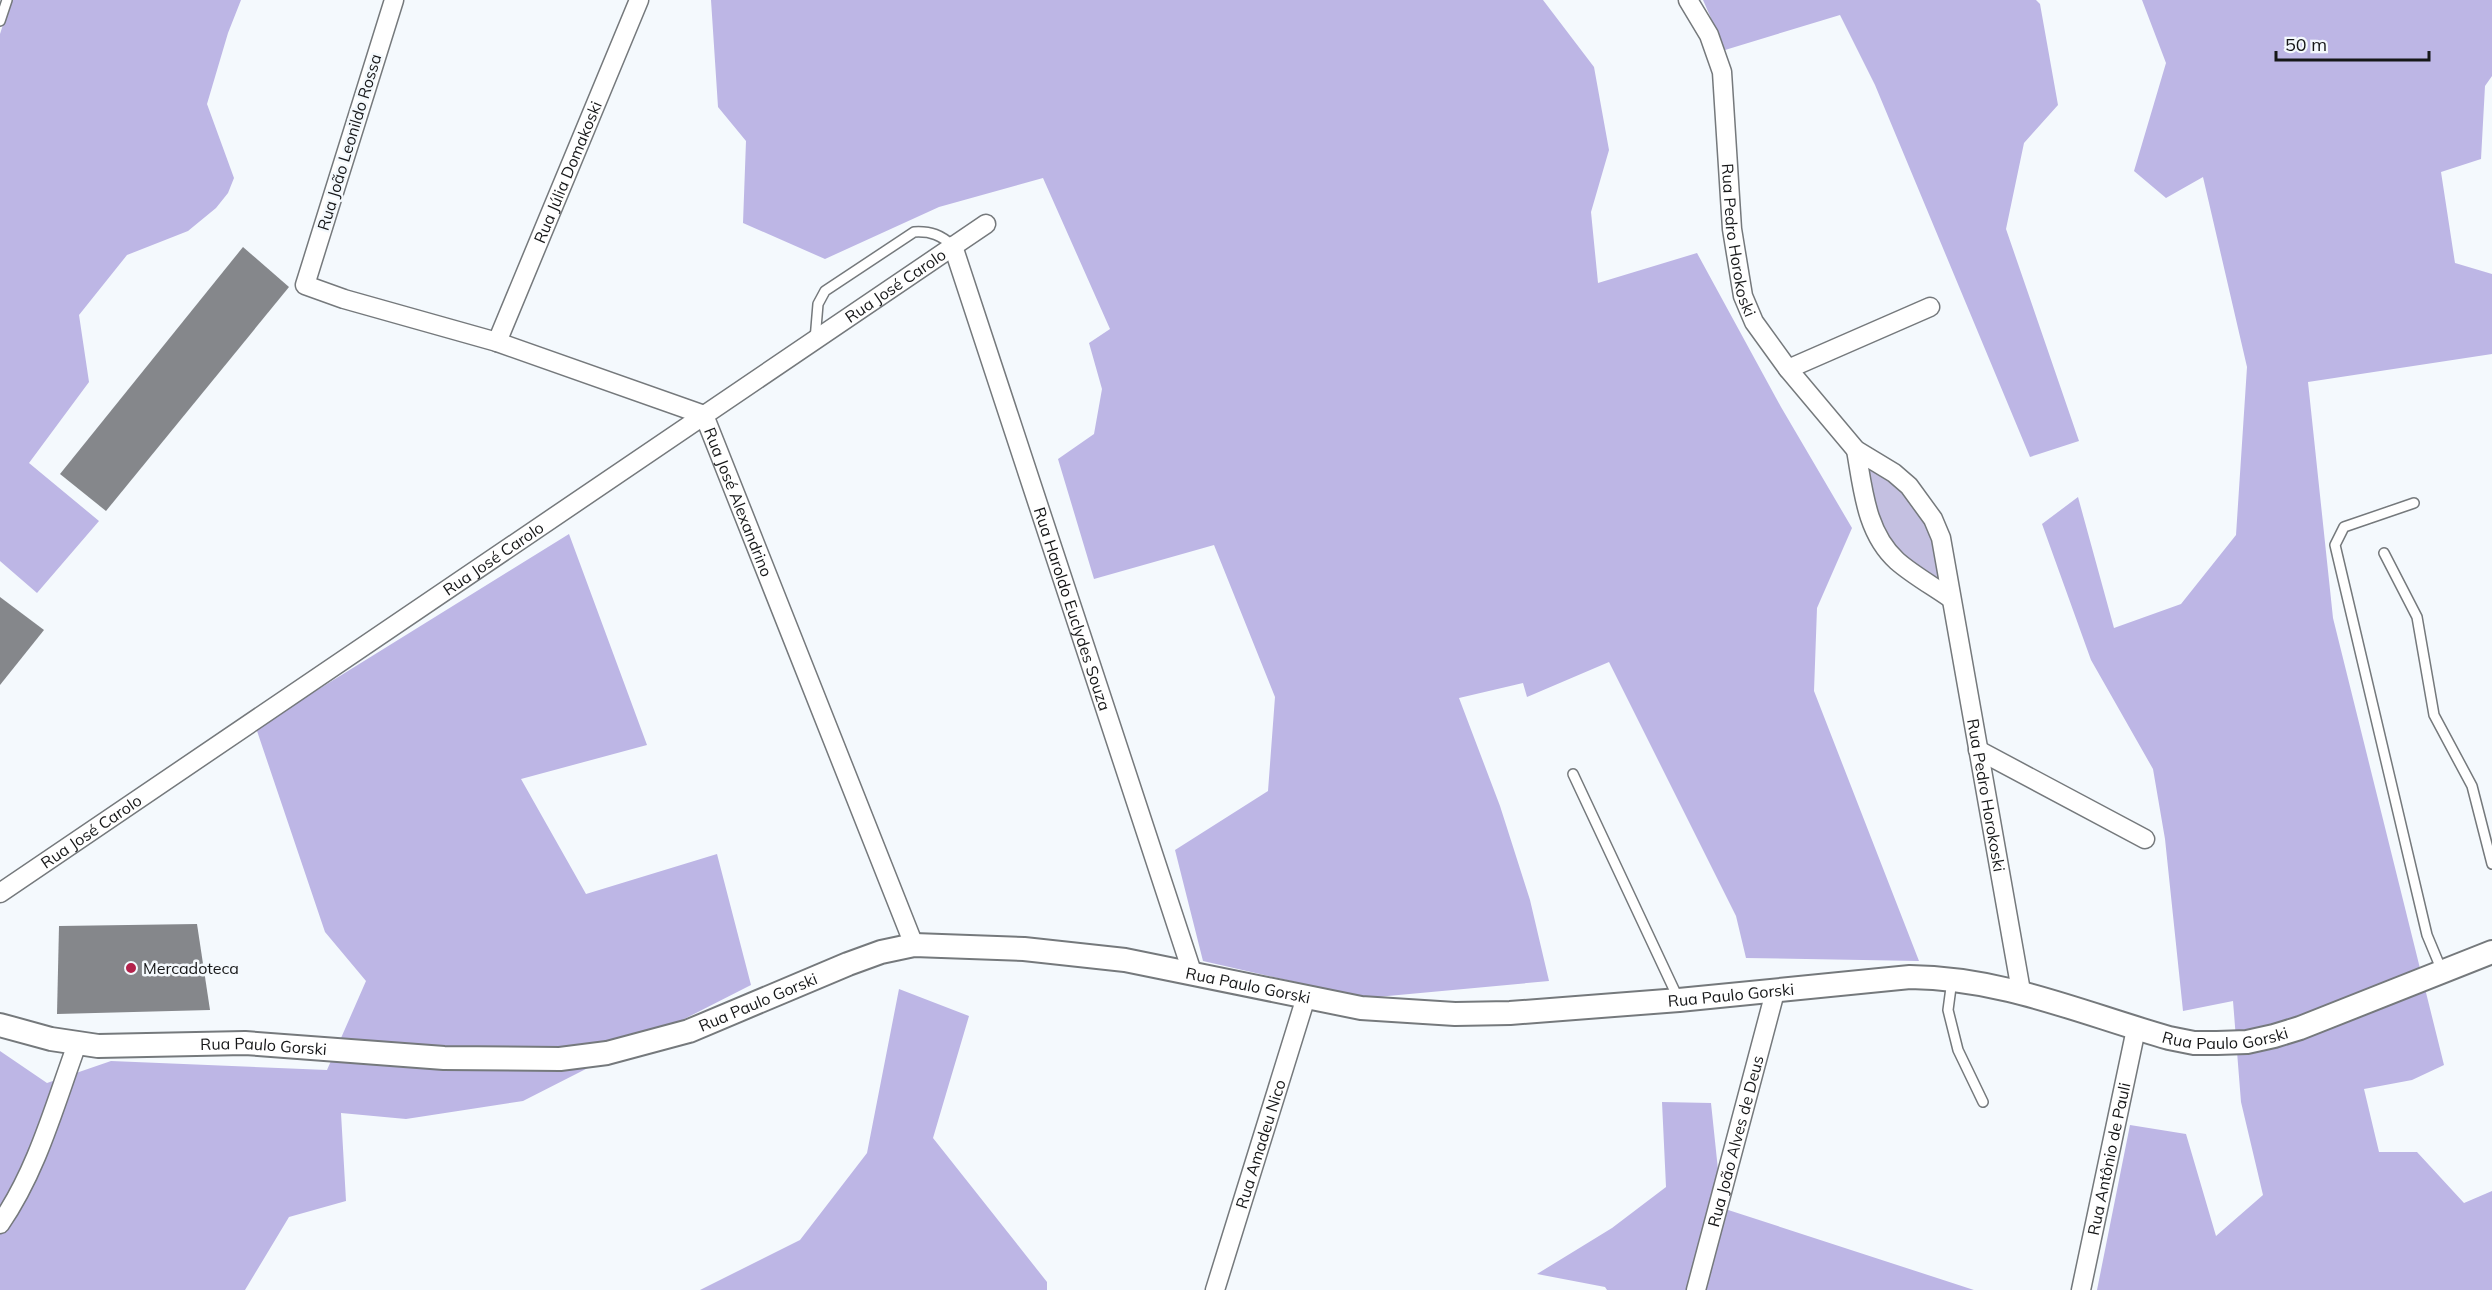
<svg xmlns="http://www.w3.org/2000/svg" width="2492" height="1290" font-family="Mulish,sans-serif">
	<rect width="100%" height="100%" fill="#f4f9fd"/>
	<path fill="#c4c0e1" d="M1867,467C1922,501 1927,518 1941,579C1885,552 1879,524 1867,467Z"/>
	<g fill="#bdb6e5">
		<path d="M11,0H241L228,33L207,104L234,178L228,193L216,208L188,231L127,255L79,315L89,382L29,463L99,521L37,593L0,561V34Z"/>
		<path d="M711,0H1543L1594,67L1609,150L1591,212L1598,283L1697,253L1781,407L1852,528L1817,608L1814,691L1919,961L1746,958L1736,916L1609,662L1527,697L1523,683L1459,698L1500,806L1530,900L1549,981L1366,998L1203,961L1175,850L1268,791L1275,697L1214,545L1094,579L1058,459L1094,434L1102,389L1089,343L1110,329L1043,178L939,207L825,259L743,223L746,141L718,107Z"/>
		<path d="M1703,0H2036L2040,4L2058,105L2024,143L2006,229L2079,441L2030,457L1875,85L1840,15L1725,50Z"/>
		<path d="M2142,0H2492V76L2485,86L2481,159L2441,172L2455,263L2492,274V354L2308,382L2333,618L2444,1065L2412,1080L2364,1089L2379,1152H2417L2464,1203L2492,1191V1290H2097L2130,1125L2186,1134L2216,1236L2263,1195L2241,1102L2233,1001L2183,1011L2165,839L2153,769L2091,660L2042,524L2078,497L2114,628L2181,604L2236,535L2247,367L2203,177L2166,198L2134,171L2166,63Z"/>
		<path d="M569,534L647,745L521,779L586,894L717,854L751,985L523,1101L406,1119L341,1113L346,1201L289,1217L245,1290H0V1051L47,1083L111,1061L327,1070L366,981L325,932L256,728Z"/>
		<path d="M899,989L969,1016L933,1138L1047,1282V1290H700L800,1240L867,1153Z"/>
		<path d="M1662,1102L1711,1103L1722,1208L1974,1290H1607L1605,1287L1537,1274L1612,1228L1666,1187Z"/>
	</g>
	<g fill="#85878b">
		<path d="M243,247L289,287L106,511L60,474Z"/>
		<path d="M0,597L44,630L0,685Z"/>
		<path d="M197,924L210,1010L57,1014L59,926Z"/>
	</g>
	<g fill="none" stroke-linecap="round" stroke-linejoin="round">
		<g stroke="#75797c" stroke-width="12">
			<g id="service">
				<path d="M0,21L7,0"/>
				<path d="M815,340L818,304L825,291L914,232C931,231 941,235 953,246"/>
				<path d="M2414,503L2344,527L2335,545L2427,935L2442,971"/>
				<path d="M2384,553L2417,617L2434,715L2472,786L2492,864"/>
				<path d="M1573,774L1678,998"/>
				<path d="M1952,980L1948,1010L1958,1050L1983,1102"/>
			</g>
		</g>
		<g stroke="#75797c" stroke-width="21">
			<g id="minor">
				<path id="s1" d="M394,0L305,285L344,299L497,342L704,415L914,945"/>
				<path id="s2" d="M1688,0L1709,35L1722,72L1732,229L1743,296L1754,322L1788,369L1856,450L1894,473L1909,486L1933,519L1941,538L2021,991"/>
				<path id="s3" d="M953,246L1192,972"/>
				<path id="s4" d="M497,342L639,0"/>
				<path d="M1788,369L1930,307"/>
				<path d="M1856,450C1863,489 1866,533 1897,561C1913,575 1933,586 1950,598"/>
				<path d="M1978,750L2145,839"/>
				<path id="s5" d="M0,893L986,224"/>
				<path d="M0,1224C37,1171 55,1104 77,1044"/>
				<path id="s6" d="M1215,1290L1306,997"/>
				<path id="s7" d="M1696,1290L1775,992"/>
				<path id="s8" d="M2081,1290L2136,1029"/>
			</g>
		</g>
		<g stroke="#75797c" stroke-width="26">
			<g id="tertiary">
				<path id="s9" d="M0,1025L51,1039L98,1046L245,1043L444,1058L560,1059L607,1053L689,1031L848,964L881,952L914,945L1024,949L1125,960L1361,1008L1455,1014L1510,1013L1679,1000L1910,977C2003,978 2081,1013 2169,1038L2194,1043H2217L2247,1042L2274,1036L2300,1028L2492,952"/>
			</g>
		</g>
		<use href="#service" stroke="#fff" stroke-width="9"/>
		<use href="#minor" stroke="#fff" stroke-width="18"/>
		<use href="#tertiary" stroke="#fff" stroke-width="22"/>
	</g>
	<circle fill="#b3224b" stroke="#f4f9fd" stroke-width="2" cx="131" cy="968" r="6"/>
	<g text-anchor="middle" stroke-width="5" stroke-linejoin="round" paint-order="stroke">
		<g font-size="16" fill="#161718" stroke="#f4f9fd">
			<text transform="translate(349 142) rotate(-73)" y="6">Rua João Leonildo Rossa</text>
			<text dy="6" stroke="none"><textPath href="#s4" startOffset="184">Rua Júlia Domakoski</textPath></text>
			<text dy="6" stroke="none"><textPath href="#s2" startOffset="249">Rua Pedro Horokoski</textPath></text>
			<text dy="6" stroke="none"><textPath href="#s5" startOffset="1082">Rua José Carolo</textPath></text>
			<text dy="6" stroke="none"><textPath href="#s1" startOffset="812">Rua José Alexandrino</textPath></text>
			<text dy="6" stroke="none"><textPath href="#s5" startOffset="596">Rua José Carolo</textPath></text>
			<text dy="6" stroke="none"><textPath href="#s3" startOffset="382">Rua Haroldo Euclydes Souza</textPath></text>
			<text dy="6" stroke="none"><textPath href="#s2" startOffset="884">Rua Pedro Horokoski</textPath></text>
			<text dy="6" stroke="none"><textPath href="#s5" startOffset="110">Rua José Carolo</textPath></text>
			<text dy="6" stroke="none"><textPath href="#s9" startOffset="1274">Rua Paulo Gorski</textPath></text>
			<text dy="6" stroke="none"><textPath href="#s9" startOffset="1760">Rua Paulo Gorski</textPath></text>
			<text dy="6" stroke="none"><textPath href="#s9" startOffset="770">Rua Paulo Gorski</textPath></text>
			<text dy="6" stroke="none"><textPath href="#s9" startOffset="2264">Rua Paulo Gorski</textPath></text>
			<text dy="6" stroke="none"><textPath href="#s9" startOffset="266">Rua Paulo Gorski</textPath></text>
			<text dy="6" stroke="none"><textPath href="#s7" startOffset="154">Rua João Alves de Deus</textPath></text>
			<text dy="6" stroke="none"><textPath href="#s6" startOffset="153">Rua Amadeu Nico</textPath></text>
			<text dy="6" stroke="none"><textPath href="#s8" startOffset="134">Rua Antônio de Pauli</textPath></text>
		</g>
		<g font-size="16" fill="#161718" stroke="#f4f9fd" text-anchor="start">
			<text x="143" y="974">Mercadoteca</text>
		</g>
	</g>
	<path d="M2276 51v9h153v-9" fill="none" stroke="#161718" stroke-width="3"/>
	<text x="2285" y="51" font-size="18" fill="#161718" stroke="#f4f9fd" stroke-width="4.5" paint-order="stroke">50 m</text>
</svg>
